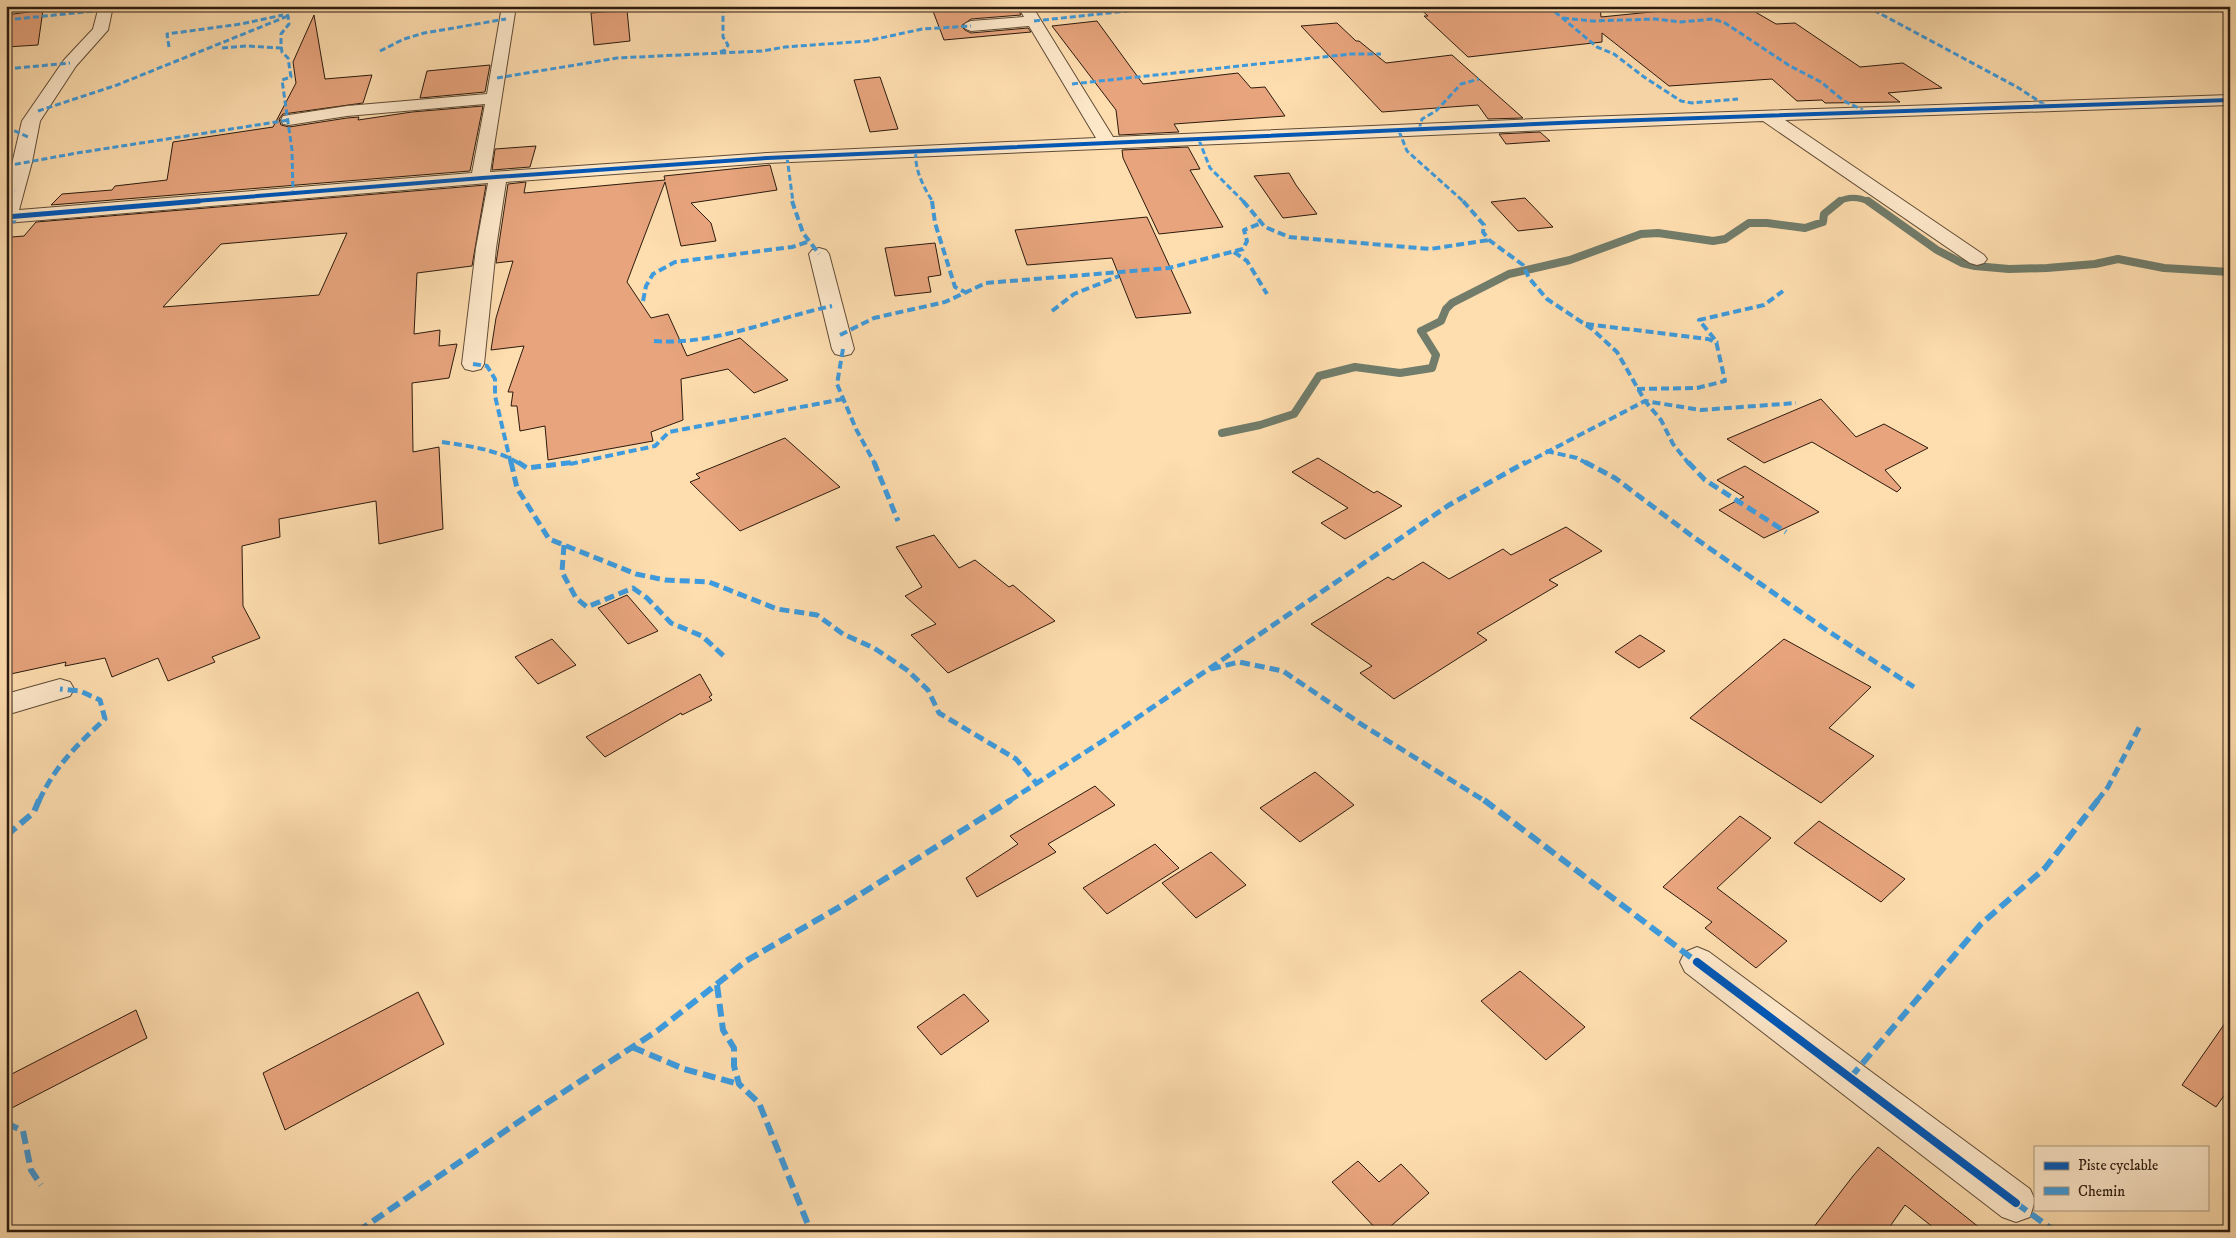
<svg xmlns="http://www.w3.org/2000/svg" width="2236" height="1238" font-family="'IM FELL DW Pica',serif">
	<rect width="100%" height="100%" fill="#feddaf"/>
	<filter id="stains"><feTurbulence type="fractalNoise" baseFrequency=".004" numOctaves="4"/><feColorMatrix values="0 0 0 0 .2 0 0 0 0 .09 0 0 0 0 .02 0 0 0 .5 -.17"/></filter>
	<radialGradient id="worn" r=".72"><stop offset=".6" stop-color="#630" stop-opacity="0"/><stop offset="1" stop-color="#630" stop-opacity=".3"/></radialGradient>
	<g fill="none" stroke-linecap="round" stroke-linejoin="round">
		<g stroke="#717c6a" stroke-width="6">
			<path d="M2217,6L2230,11"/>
			<path d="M1838,202C1848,196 1859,197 1870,202"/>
		</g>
		<g stroke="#717c6a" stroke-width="8">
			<path d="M1868,201L1937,250L1962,263L1975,266L2009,269L2047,268L2095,264L2118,259L2164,268L2230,272"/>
			<path d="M1222,433L1260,425L1294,414L1319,376L1355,367L1400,373L1432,368L1436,355L1421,331L1441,321L1446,309L1452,303L1509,274L1570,260L1641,234L1658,233L1713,241L1725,239L1749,223H1767L1805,228L1823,222L1824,214L1840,201"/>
		</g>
	</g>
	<g fill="#e7a47d" stroke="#2b1b0e" fill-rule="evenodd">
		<path d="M931,6H1016L1021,15L971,19L961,26L965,30L971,33L1028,28L1031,32L944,40Z"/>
		<path d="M1417,6H1600L1601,17L1711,6H1745L1776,24L1795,23L1860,67L1903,63L1942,88L1888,93L1900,102L1825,103L1822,100L1797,101L1772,79L1669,86L1602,33V42L1468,57L1424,16H1428Z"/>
		<path d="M43,10L38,45L6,47V15Z"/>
		<path d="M627,10L630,41L594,45L591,13Z"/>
		<path d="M314,15L325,79L372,75L363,103L283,114L279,119L281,125L289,127L347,118L359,117L358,120L412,112L483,106L470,171L51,205L62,194L112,190L115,186L167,180L173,142L273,127L296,83L293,62Z"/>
		<path d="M1097,21L1143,84L1238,73L1251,88L1265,87L1285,116L1174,124L1179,132L1119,135L1116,110L1052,26Z"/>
		<path d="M1337,23L1356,41H1359L1386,63L1452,55L1523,118L1488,119L1478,105L1382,112L1301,26Z"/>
		<path d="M490,65L485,92L420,98L427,71Z"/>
		<path d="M880,77L898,129L870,132L854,80Z"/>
		<path d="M1540,132L1550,141L1506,144L1499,134Z"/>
		<path d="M536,146L530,167L492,170L495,149Z"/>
		<path d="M1188,147L1200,169L1190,170L1223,227L1159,234L1123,158L1122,150Z"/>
		<path d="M770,165L777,190L691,203L711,223L716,241L681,246L665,182L627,282L651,318L668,314L687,356L740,338L788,380L754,393L728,369L681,379L683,420L651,432L653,441L548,460L545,426L520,431L517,406H511L513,392H508L524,346L491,350L496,318L513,261L496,263L508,184L526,182L524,193L665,180L664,176Z"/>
		<path d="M1289,173L1296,185L1317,214L1283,218L1254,176Z"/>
		<path d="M486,185L472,266L417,273L414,334L440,330L439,346L457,344L449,378L412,383L413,452L439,447L443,529L379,544L376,501L279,519L280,537L242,546L243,606L260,638L212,657L215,662L168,681L158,658L112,677L105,658L65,666L66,662L6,675V248L12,237L24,236L36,222ZM347,233L319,295L163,307L221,244Z"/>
		<path d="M1525,198L1553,227L1518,231L1491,202Z"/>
		<path d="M1147,217L1191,313L1136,318L1112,258L1027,265L1015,230Z"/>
		<path d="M935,243L941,275L928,277L931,292L895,296L885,248Z"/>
		<path d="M1821,399L1856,437L1884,424L1928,448L1885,470L1901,488L1897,492L1812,442L1764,463L1727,439Z"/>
		<path d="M785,438L840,487L740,531L690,482L700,478L696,474Z"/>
		<path d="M1318,458L1374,493L1377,491L1402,506L1345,539L1321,523L1348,508L1292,472Z"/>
		<path d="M1745,466L1819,512L1764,538L1719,510L1744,497L1717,480Z"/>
		<path d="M1566,527L1602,551L1549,580L1558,585L1477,633L1487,640L1394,699L1360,673L1372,666L1311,624L1388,577L1393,580L1423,562L1449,579L1503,549L1511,555Z"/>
		<path d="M934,535L959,568L975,560L1009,587L1013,585L1055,621L948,673L911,635L936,624L905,596L922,587L896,547Z"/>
		<path d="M627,595L658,631L628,644L598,608Z"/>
		<path d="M1640,635L1665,651L1639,668L1615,652Z"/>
		<path d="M552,639L576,665L538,684L515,657Z"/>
		<path d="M1784,639L1871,687L1829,728L1874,756L1821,803L1690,718Z"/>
		<path d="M700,674L712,695L709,697L712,700L682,715L681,713L605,757L586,737Z"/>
		<path d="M1315,772L1354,805L1300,842L1260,808Z"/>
		<path d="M1095,786L1115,805L1048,844L1056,852L977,897L966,878L1018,844L1010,836Z"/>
		<path d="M1740,816L1771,838L1717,888L1787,941L1756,968L1705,928L1712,922L1663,887Z"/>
		<path d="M1819,821L1905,879L1881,902L1794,843Z"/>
		<path d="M1155,844L1179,868L1107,914L1083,888Z"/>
		<path d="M1211,852L1246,885L1196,918L1162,883Z"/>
		<path d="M1520,971L1585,1027L1546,1060L1481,1001Z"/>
		<path d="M418,992L444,1044L285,1130L263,1073Z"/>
		<path d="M964,994L989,1021L941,1055L917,1027Z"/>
		<path d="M136,1010L147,1038L6,1111V1077Z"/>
		<path d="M2230,1016V1087L2216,1107L2182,1085Z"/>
		<path d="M1878,1147L1985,1232H1939L1905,1205L1886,1232H1810L1853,1176Z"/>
		<path d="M1358,1161L1379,1182L1401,1164L1429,1193L1384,1232H1379L1332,1182Z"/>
	</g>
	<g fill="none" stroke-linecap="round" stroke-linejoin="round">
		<g stroke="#604c36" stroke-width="2">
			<g id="minor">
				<path d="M99,6H113L108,30L76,66L40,121L32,162L19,210L472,173L485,104L347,116L289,125L283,124L281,120L283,116L289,115L347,106L487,94L502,6H516L490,172L767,153L1096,138L1029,26L971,31L966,29L963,26L966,23L971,21L1024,17L1018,6H1032L1113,137L1582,117L2230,95V105L1785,120L1984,255L1987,259L1984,263L1977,265L1970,263L1763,121L767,163L506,182L496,248L484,364L481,369L473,371L465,369L462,364L476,248L488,183L6,223V190L22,121L64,60L93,29Z"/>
				<path d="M819,248L826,250L829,254L854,349L851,354L843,356L835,354L832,349L809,254L812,250Z"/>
				<path d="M60,679L70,682L74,689L70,696L6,715V694Z"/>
				<path d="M1697,947L1709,952L2030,1189L2035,1200L2030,1217L2016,1222L2002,1217L1685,972L1680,962L1685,952Z"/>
			</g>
		</g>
		<use href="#minor" fill="#fee9cb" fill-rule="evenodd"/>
		<g stroke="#3d9bde" stroke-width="3" stroke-dasharray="6 3" stroke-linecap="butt">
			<path d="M283,6L288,16L289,24L281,34V45L282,52L288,58L291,77L282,80L292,150L293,194"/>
			<path d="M1470,6V14"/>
			<path d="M1548,6L1597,47L1614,54L1644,77L1681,101L1692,103L1738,99"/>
			<path d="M1866,6L2017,87L2045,105"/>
			<path d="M508,10L551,6"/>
			<path d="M1563,18L1592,21L1655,19L1681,22L1713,19L1725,23L1790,66L1821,82L1844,101L1863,110"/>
			<path d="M6,20L143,6"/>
			<path d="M1034,21L1174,6"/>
			<path d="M169,47L167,34L241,24L283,15"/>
			<path d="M222,48L247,46L282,48"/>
			<path d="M380,51L404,39L424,33L506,19"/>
			<path d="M720,52L725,50L728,45L723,37V6"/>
			<path d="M6,69L70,63"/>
			<path d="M497,78L617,58L762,51L785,47L867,41L922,29L971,26"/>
			<path d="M1072,84L1351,54H1381"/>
			<path d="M38,111L117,85L288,16"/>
			<path d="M6,127L28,137"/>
			<path d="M1419,130L1422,119L1436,111L1461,84L1479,79"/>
			<path d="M1399,131L1407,151L1464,202"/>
			<path d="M1199,140L1210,168L1244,202"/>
			<path d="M916,152C914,169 924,188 933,202"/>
			<path d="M787,157L793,202"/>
			<path d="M6,166L77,153L289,120"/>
			<path d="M6,189L15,191"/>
		</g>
		<g stroke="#3d9bde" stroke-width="4" stroke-dasharray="8 4" stroke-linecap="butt">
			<path d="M792,201L803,233L819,254"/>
			<path d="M932,201L935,223L955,287L965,292"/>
			<path d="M1243,201L1265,227L1289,237L1430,249L1489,240"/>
			<path d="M1463,201L1484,225L1483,232L1489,240L1523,265L1529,278L1547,299L1592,329L1617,352L1645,401L1661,420L1673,444L1689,464"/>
			<path d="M6,233L17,216"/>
			<path d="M1234,252L1247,261L1267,294"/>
			<path d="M643,301L646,286L653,274L675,262L792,247L807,242"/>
			<path d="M1052,311L1074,294L1119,276"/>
			<path d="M1586,324L1708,339L1718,343"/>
			<path d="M840,335L874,318L945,302L986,283L1169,268L1243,249L1247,241L1244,230L1261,223"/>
			<path d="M654,341C712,346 775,318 832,306"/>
			<path d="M843,349L837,384L856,429L875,464"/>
			<path d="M473,364L487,366L495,379V396L511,464"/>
			<path d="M1637,389L1697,388L1725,381L1716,341L1699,320L1764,305L1783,291"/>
			<path d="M442,442C469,446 496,449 520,464"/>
			<path d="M1546,451L1577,458L1588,464"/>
			<path d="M570,464L655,446L669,432L843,399"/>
			<path d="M1524,464L1645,401L1701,410L1796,403"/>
		</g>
		<g stroke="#3d9bde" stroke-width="5" stroke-dasharray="10 5" stroke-linecap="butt">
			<path d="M511,462L517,488L549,539L636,574L665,580L709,582L777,609L817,615L843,634L874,648L907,670L928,690L939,713L1016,759L1037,784"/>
			<path d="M518,462L527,468L576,462"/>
			<path d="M874,462L898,521"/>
			<path d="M1585,462L1615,478L1692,536L1828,631L1914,687"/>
			<path d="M1688,462L1705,480L1786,532"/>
			<path d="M564,545L562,572L576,598L587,607L633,588L647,598L671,623L702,636L726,658"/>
			<path d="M1211,669L1239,662L1283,671L1364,726L1485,801"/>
			<path d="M39,801C55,766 77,745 105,719L100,700L80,691L60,689"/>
			<path d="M1009,801L1109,737L1449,505L1526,462"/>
			<path d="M2097,801L2108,787L2141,724"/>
		</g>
		<g stroke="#3d9bde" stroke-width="6" stroke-dasharray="13 6" stroke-linecap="butt">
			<path d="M1484,800L1697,962"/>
			<path d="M6,836L34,812L39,800"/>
			<path d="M717,985L723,1030L734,1048V1066L739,1084L759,1103L811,1232"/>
			<path d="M632,1047L684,1069L739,1084"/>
			<path d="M1850,1078L1981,924L2045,868L2098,800"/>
			<path d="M6,1123L23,1131L31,1170L41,1185"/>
			<path d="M2016,1203L2056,1232"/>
			<path d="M357,1232L533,1112L657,1031L746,961L848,902L1011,800"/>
		</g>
		<g stroke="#fee9cb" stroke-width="5.5">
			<path id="cycleway-far2" d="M183,202L482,178L767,158L1582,122L2230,100"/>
		</g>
		<g stroke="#fee9cb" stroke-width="8">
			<path id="cycleway-far1" d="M6,217L199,201"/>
		</g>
		<g stroke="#fee9cb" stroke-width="11">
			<path id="cycleway" d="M1697,962L2016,1203"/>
		</g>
		<use href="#cycleway-far2" stroke="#0057b8" stroke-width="4"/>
		<use href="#cycleway-far1" stroke="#0057b8" stroke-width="5"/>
		<use href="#cycleway" stroke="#0057b8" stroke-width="8"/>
	</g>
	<rect width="2236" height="1238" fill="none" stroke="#feddaf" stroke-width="25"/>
	<rect x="8" y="8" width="2221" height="1223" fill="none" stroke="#2b1b0e" stroke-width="2.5"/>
	<rect x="12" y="12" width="2211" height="1213" fill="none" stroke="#2b1b0e"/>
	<rect x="2034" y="1146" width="175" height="65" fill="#fee9cb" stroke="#aa977f"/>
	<rect x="2044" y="1162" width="25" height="8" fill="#0057b8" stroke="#aa977f"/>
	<text x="2078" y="1170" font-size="15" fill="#2b1b0e">Piste cyclable</text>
	<rect x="2044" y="1187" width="25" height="8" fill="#3d9bde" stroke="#aa977f"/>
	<text x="2078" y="1196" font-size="15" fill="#2b1b0e">Chemin</text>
	<rect width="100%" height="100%" filter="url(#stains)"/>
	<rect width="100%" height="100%" fill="url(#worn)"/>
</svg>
